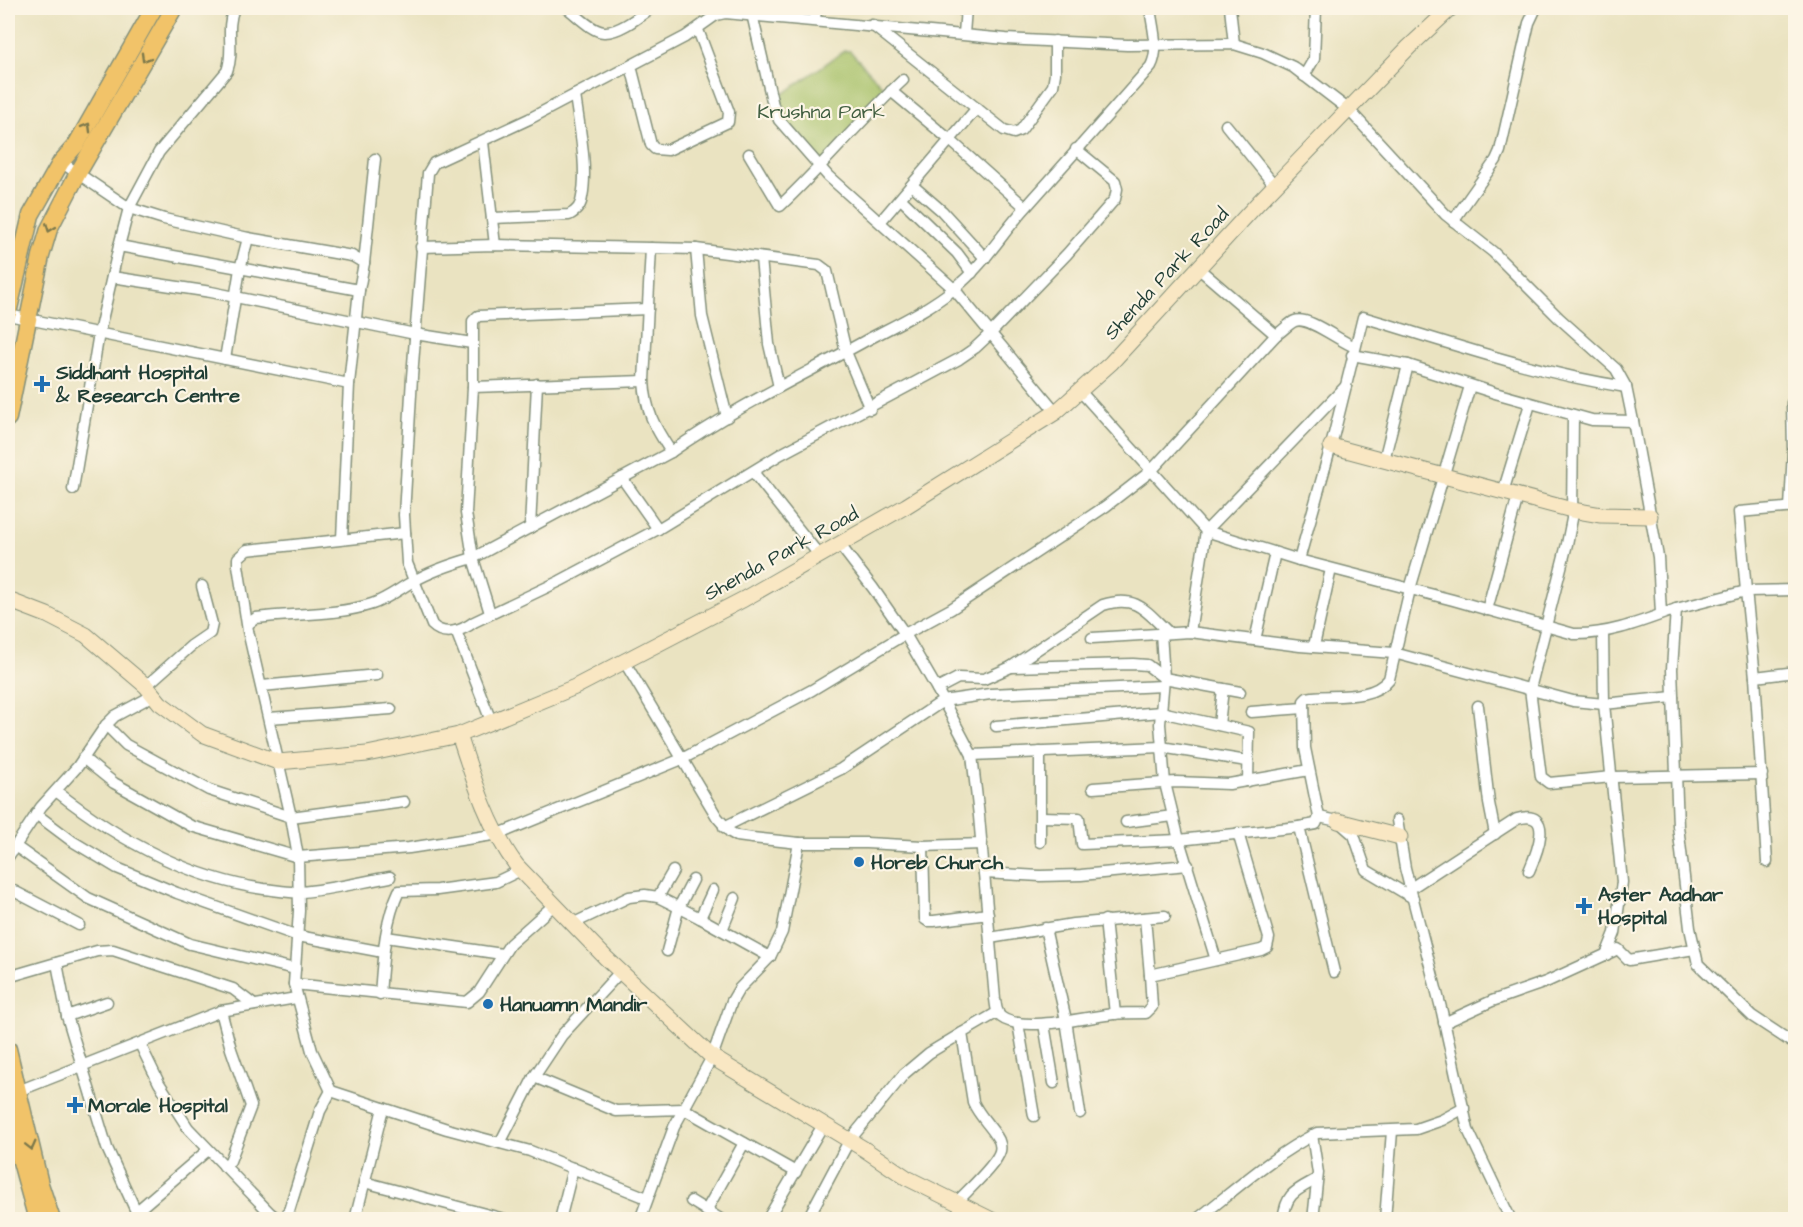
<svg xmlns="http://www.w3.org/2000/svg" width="1803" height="1227" font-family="'Architects Daughter',sans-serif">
	<rect width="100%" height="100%" fill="#fcf5e5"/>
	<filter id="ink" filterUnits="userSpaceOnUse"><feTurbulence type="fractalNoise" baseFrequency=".0167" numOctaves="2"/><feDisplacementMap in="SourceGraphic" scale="12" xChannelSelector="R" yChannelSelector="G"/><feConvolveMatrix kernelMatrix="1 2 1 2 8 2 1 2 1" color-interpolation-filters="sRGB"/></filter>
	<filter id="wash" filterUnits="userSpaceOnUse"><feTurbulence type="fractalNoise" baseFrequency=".008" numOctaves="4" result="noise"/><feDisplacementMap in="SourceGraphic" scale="24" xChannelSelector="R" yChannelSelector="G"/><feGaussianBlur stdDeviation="1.35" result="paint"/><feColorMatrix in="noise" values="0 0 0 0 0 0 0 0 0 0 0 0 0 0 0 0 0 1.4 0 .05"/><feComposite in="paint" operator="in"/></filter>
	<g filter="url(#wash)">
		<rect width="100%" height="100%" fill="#eae3c1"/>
		<path fill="#a5c066" stroke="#627e4d" stroke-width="1.5" d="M844,51H850L886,90L823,163L779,120L772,102Z"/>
	</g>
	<g filter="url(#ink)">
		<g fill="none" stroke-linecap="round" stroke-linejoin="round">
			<g stroke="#84907a" stroke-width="13">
				<g id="street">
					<path d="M567,8C577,15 591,31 604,32C619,33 640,16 651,8"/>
					<path d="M1230,8L1234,44"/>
					<path d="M752,14L773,105L779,120L828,176L954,289L1056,412"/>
					<path d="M815,20L816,8"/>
					<path d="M872,25L1004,130L1014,133L1021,130L1053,86L1055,74V41"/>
					<path d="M964,34L966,8"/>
					<path d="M631,66L651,145L655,149L668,150L728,122L729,112L698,30"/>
					<path d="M1304,76L1314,59L1316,8"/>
					<path d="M891,91L950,140L1025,207"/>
					<path d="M1226,125L1275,186"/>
					<path d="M483,142L495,245"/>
					<path d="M1076,149L1115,181L1117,189L1115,199L1067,254L990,334L975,348L959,359L781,454L658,529L560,581L474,622C462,631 444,637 432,625L407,563L404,515L412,377L428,173L434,163L529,119L685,37L716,15L725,13L1006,39L1127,45L1234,44L1263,53L1293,67L1349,110L1446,215L1493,252L1559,318L1616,369L1626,387L1633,421L1658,557L1661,614"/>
					<path d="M749,154L780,206C823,166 860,120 903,80"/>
					<path d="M61,162L129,208L164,219L248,238L352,256L364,263L359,290L349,384L342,539"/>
					<path d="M912,185L942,211L985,258"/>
					<path d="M901,199L957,253L972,273"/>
					<path d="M492,218L569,215C577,211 581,206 582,197C588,167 579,126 575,95"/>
					<path d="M1453,221L1496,160L1500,151L1529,23L1536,8"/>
					<path d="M880,222L977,108"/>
					<path d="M119,246L359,290"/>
					<path d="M421,247L495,245L651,248"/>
					<path d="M696,249L702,316L727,417"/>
					<path d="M761,258L769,344L779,387"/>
					<path d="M364,263L375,159"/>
					<path d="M1198,268L1276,335"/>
					<path d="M112,277L211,292L415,334L472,343"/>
					<path d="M8,315L349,384"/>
					<path d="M1352,355L1408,365L1495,393L1592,420L1633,421"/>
					<path d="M225,359L240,269L248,238"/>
					<path d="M473,387V321L478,316L648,309"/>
					<path d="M1080,391L1206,531L1299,560L1453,600L1574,634C1609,635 1643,621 1676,609L1672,669L1678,826L1690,928L1698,964L1752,1016L1796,1045"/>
					<path d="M1573,415L1572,519L1567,544L1530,689L1541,777L1549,783L1612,777L1762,774"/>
					<path d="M671,452C654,426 646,412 644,381L651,248L696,249L819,265L827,271L846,352L870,409"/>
					<path d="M1384,460L1408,365"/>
					<path d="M753,472L820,556"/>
					<path d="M622,478L658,529"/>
					<path d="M73,489L99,333L119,246L129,208L159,152L227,71C235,51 225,29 234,8"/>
					<path d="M1503,492L1530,404"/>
					<path d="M1796,507L1739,512L1746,591L1755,677L1796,672"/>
					<path d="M1790,508L1793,450L1792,403L1796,396"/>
					<path d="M530,528L537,384"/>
					<path d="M405,533L247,550L238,558V565L248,631L291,817L298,857L299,911L294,984L312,1051L331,1091L447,1129L530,1151L647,1198"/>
					<path d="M840,545L873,588L905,634L937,689L972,755L979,816L995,999C996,1005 996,1013 1001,1017C1021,1033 1088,1017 1113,1014C1124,1013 1135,1013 1146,1013L1152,1007L1150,975L1261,950L1267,947L1269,938L1238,833"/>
					<path d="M1299,560L1331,446L1363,317C1450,343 1536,373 1626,387"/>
					<path d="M1676,609L1746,591L1796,590"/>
					<path d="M1487,610L1518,496"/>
					<path d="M490,613L473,558L466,513L473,387L644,381"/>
					<path d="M248,624L256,618C294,613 335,616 372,604C387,599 399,589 412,582C431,571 452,564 473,558L671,452C732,409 800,377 865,341C895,325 928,310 955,288C984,265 1002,233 1027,206C1069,159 1110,113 1151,66C1160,49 1152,26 1150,8"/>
					<path d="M456,631L491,721"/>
					<path d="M1190,632L1206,531L1346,386"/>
					<path d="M1603,632L1604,704L1622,882L1615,933L1606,955"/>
					<path d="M1161,633L1164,678L1160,724L1165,783L1179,840L1216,960"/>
					<path d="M1092,638L1190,632L1300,646L1394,653L1573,701L1604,704L1673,697"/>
					<path d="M1255,640L1275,553"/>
					<path d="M1314,646L1331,569"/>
					<path d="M624,661L717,817L730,832L737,836L752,838L799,843H866L923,846L982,844"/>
					<path d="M1011,667L1103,605C1136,594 1146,611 1168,632"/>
					<path d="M1755,677L1767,862"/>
					<path d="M146,686L191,646L210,633L212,624L202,586"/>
					<path d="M262,686L377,675"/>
					<path d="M937,689L958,678L984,679L1011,667L1133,664L1147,665L1164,678L1240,692"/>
					<path d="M1478,706L1489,803L1495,834"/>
					<path d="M1251,712L1304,708"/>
					<path d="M269,718L391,709"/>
					<path d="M106,725L126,745L209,790L291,817L404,802"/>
					<path d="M1219,725L1223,689"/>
					<path d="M996,726L1161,712L1249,732L1248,781"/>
					<path d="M1040,752V842"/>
					<path d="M972,755L1161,747L1247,761"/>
					<path d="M83,758L114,783L191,826L298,857L409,848L499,834L682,759L812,690L905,634L951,609L1106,506L1151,471L1276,335C1283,331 1289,323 1295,321C1309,316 1339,341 1355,347"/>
					<path d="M1093,788L1176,782L1229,784L1309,770"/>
					<path d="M56,791C116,838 187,878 264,889C276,890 289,893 300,892C330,890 361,882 390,877"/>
					<path d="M36,814L72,841L117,868L177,893L298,936L383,952"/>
					<path d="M1041,817L1079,818L1082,844L1179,840L1299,827"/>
					<path d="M1319,817L1338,821L1354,835L1366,870L1413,898"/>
					<path d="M1397,820L1405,868L1442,1012L1468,1130L1511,1220"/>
					<path d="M1126,822L1173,816"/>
					<path d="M724,827L841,769L943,701L990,694L1163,686"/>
					<path d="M15,846L88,898L190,944L295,969"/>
					<path d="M923,846L925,919L928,921H934L988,914"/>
					<path d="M8,857L41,807L78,766L106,725L115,716L154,695"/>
					<path d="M984,873L1040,876L1081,875L1188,865"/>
					<path d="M8,888L79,925"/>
					<path d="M1411,888L1517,819C1556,808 1536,855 1529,871"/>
					<path d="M658,897L673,871"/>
					<path d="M700,918L713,890"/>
					<path d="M1145,918L1150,975"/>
					<path d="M1105,920L1115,1014"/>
					<path d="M572,924L629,897L645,895L658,897L700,918L770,957"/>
					<path d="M1045,928L1066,1020L1080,1113"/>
					<path d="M722,930L735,898"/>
					<path d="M386,937L502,954"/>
					<path d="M990,938L1073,924L1165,916"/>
					<path d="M667,951L679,907L693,880"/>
					<path d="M57,963L67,1016L107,1148L140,1220"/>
					<path d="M1334,972L1299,827L1316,824L1319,817L1305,748L1304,701L1307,698L1313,697C1337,695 1373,700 1389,679L1410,589L1470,386"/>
					<path d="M8,977L97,951L113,950L233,989L254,1005"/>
					<path d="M294,984L467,1002L479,992L510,944L555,904"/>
					<path d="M380,994C383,959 384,923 399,891L437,890L496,882L521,870"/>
					<path d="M221,1011L231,1049L251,1106L230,1161L224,1166"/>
					<path d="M67,1016L107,1002"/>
					<path d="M1018,1023L1034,1116"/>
					<path d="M1444,1023L1492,1001L1546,982L1618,949L1629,960L1694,949"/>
					<path d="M1044,1024L1054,1083"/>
					<path d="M140,1044L159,1083L188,1128L270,1213L279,1220"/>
					<path d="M534,1077L616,1111L684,1109L796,1172"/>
					<path d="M8,1095L221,1011L296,998"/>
					<path d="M1312,1135L1318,1173L1313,1220"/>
					<path d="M500,1143L534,1077L562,1035L620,972"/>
					<path d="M364,1182L508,1220"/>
					<path d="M691,1201L722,1220"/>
					<path d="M957,1202C967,1191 997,1164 1000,1151C1001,1147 1000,1141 997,1137C990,1125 979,1116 973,1102L962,1033L998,1012"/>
					<path d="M137,1211L208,1150"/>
					<path d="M706,1211L744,1143"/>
					<path d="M286,1220L320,1111L331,1091"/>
					<path d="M355,1220L383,1108"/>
					<path d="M560,1220L573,1168"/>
					<path d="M640,1220L674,1127L712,1057L732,1001L739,989L770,957L782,932L799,843"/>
					<path d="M767,1220L823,1125"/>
					<path d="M807,1220L849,1141L904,1074L929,1053L962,1033"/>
					<path d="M1196,1220C1235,1190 1273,1155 1317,1133L1416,1129L1442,1120L1464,1108"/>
					<path d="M1283,1220C1286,1193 1295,1191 1317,1179"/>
					<path d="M1385,1220L1392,1131"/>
				</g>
			</g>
			<g stroke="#84907a" stroke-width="17">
				<g id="secondary">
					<path d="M1331,446L1572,510L1601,515L1650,516"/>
					<path d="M8,600L47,615L86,635L146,686L160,703L202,734L278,762L367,754L459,735L575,687L744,599L906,506L1056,412L1111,363L1259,202L1409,47L1451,8"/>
					<path d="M459,735C473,778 489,829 517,866L606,958L712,1057L864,1149L907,1178L992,1220"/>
					<path d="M1338,821L1400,837"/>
				</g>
			</g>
			<g stroke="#84907a" stroke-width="19">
				<g id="primary">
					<path d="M8,313L31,215L61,162L76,145L154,8"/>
					<path d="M8,418L41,256L49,229L78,173L174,8"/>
					<path d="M8,1049L40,1184L52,1220"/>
					<path d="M8,1114L37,1220"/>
				</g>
			</g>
			<use href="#street" stroke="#fff" stroke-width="10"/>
			<use href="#secondary" stroke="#f9e7c3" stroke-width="15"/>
			<use href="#primary" stroke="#f1c369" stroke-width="16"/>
		</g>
		<defs><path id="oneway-chevron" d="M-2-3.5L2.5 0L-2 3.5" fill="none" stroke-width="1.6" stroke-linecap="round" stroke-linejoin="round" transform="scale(1.5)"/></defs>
		<g stroke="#7d794c">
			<use href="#oneway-chevron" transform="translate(145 58) rotate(120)"/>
			<use href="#oneway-chevron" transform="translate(87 127) rotate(-60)"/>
			<use href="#oneway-chevron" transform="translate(50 228) rotate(111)"/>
			<use href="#oneway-chevron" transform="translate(31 1146) rotate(76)"/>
		</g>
	</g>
	<g fill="#1f6fb2" stroke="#fcf5e5" stroke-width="2">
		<path d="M39 375h6v6h6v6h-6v6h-6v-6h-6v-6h6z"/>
		<circle cx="859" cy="862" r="6"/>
		<path d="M1581 897h6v6h6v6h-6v6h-6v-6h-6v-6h6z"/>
		<circle cx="488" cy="1004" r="6"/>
		<path d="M72 1096h6v6h6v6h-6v6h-6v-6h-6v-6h6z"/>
	</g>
	<g text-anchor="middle" stroke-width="4.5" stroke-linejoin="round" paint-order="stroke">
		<g font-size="20" fill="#405e40" stroke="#fcf5e5">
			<text x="821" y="118">Krushna Park</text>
		</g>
		<g font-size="20" fill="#1f3d34" stroke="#fcf5e5">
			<text transform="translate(1166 273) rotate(-47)" y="7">Shenda Park Road</text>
			<text transform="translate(781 553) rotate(-29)" y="7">Shenda Park Road</text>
		</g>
		<g font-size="20" font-weight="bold" fill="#1f3d34" stroke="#fcf5e5" text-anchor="start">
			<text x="56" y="379">Siddhant Hospital<tspan x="56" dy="23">&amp; Research Centre</tspan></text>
			<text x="871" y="869">Horeb Church</text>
			<text x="1598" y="901">Aster Aadhar<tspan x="1598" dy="23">Hospital</tspan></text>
			<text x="500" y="1011">Hanuamn Mandir</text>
			<text x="88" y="1112">Morale Hospital</text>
		</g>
	</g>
	<rect width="1803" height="1227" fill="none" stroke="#fcf5e5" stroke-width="30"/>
</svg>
